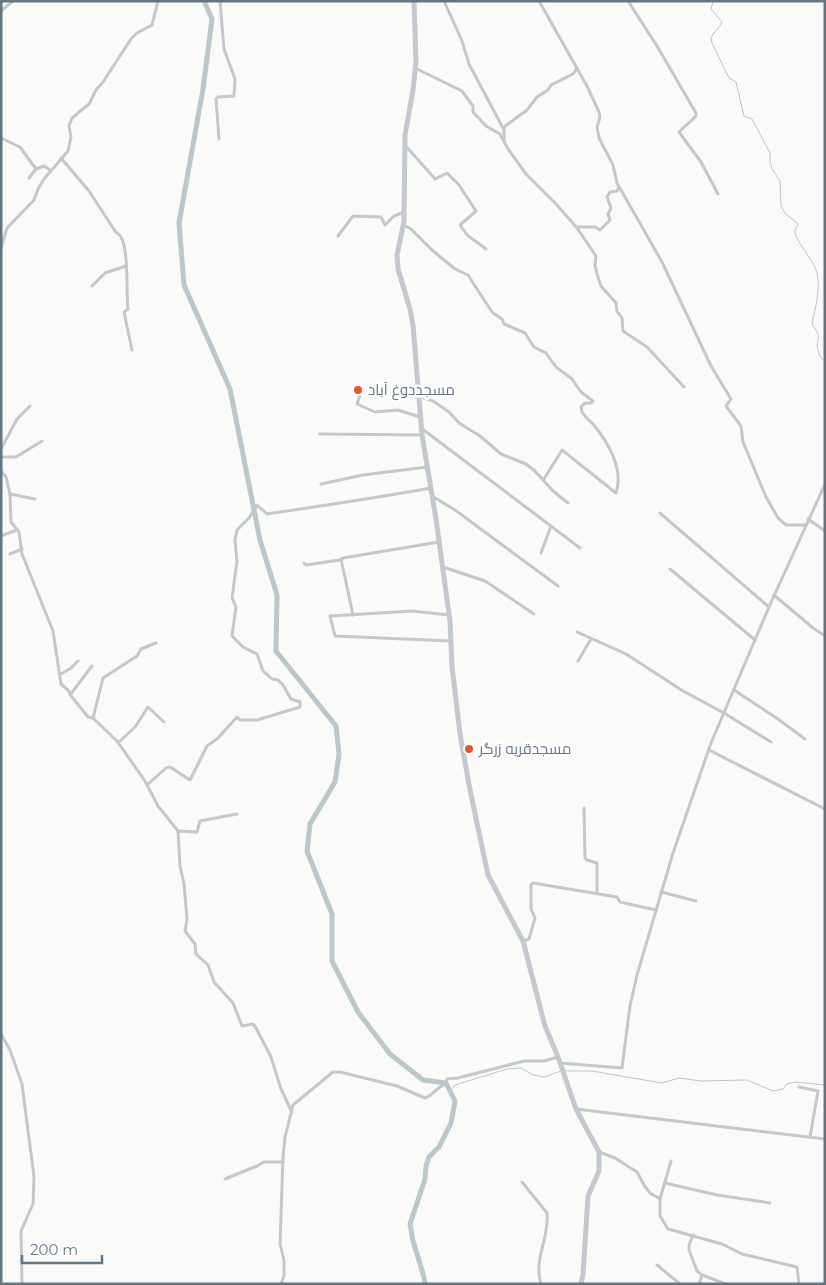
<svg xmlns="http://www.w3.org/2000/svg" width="826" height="1285" font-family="Montserrat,Cairo,sans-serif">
	<rect width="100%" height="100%" fill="#fafaf8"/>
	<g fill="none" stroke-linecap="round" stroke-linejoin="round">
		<g stroke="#bbc7cb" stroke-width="1">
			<path d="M713,1L711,9L722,22C720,28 714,31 711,38L712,43L729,78L736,82L744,116L752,119L770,153V161L772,169L780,181L781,206L785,213L798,224C797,227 795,229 795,231C794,239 815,262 817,273C821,289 815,308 812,324C820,336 819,334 817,347L820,356L825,362"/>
			<path d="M564,1071H592L662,1083L679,1078L701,1081L747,1080L773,1091L783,1089L787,1084L795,1082L825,1085"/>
			<path d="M450,1091L455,1085L507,1069L521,1068L533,1075L544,1077L561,1071"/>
		</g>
		<path stroke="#bbc7cb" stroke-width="5" d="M204,1L212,19L203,89L179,223L184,285L230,389L260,540L277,595L276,651L336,726L339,754L335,782L310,824L307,851L332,914V961L358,1012L390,1054L423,1080L446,1083L455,1101L451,1123L439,1147L429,1157L426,1166L425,1179L410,1224L413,1241L424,1277L425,1284"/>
		<g stroke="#c3c8cc" stroke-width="3">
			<path d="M444,1L462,41L469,64L504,130V140"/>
			<path d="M539,1L587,86L599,112L600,117L597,127L599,138L613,165L617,183L662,262L711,366L731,399L726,406L741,426L743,442L766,497L778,518L786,525H806"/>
			<path d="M628,1L657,46L696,113V116L679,132L701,162L718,194"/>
			<path d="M1,11L13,1"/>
			<path d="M415,68L462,91L473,106V112L486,126L500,134L508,149L526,174L557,205L577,228L596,256L595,265L597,274L601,286L616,303L617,311L622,318L623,331L647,347L684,387"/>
			<path d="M504,130V127L527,110L537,97L548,90L551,85L573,74L577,68"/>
			<path d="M1,138L20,147L36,169"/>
			<path d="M219,139L216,99L218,97L234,96L235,79L224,49L220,1"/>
			<path d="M405,145L435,179L447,173L459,185L476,211L460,225L467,235L486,249"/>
			<path d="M61,158L89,191L115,231C116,232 121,236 121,237C129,251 126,292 128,309L124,312L132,350"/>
			<path d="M29,178L36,169L44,166L50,170"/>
			<path d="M403,225L411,229L432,250L455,269L468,275L488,306L493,313L502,319L504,324L525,333L534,347L546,353L556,367L572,379L581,392L593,401L591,403H585L581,407L582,412C585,417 589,420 593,424C608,442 624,469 616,493L562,450L544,479"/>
			<path d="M577,227H595L600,230L610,220L608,214L611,208L607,197L610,192L617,191L619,187"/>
			<path d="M338,236L353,216L381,217L385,225L394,216L404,212"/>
			<path d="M1,248L7,228L34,200L38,189L44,179L68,151L71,137L69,126L72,118L89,104L96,90L103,82L131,39L137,33L152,25L158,1"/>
			<path d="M92,286L105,273L126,266"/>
			<path d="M362,389L357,404L375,412L398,410L420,417"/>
			<path d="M419,396L433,401L449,412L459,423L480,436L501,454L526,464L535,471L553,491L568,503"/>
			<path d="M421,428L580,548"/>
			<path d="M320,434L422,435"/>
			<path d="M1,449L17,419L30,406"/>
			<path d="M1,457H16L42,441"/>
			<path d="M1,471L6,477L10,494L11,522L19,532L22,554L53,631L61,684L68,690L72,697L88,717L93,718L117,741L145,781L158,806L178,831L180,866L184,884L187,919L185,931L195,944L196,954L208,965L214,982L233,1003L242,1026L253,1024L256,1028L271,1057L281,1089L292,1112"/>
			<path d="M321,484L363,475L427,467"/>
			<path d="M10,494L35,499"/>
			<path d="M432,496L455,510L558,586"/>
			<path d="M660,513L769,607"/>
			<path d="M808,519L825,531"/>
			<path d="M1,536L17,530"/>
			<path d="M541,553L551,526"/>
			<path d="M10,554L22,549"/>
			<path d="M341,559L353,615"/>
			<path d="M304,563L306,565L340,560L343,558L439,542"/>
			<path d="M443,567L485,581L534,614"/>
			<path d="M670,569L755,640"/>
			<path d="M774,595L813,628L825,636"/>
			<path d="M449,615L412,611L330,616L335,636L451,641"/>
			<path d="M577,632L626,654L683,691L724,713L771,742"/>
			<path d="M578,661L591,639"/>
			<path d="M61,674L71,668L78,661"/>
			<path d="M734,690L778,719L805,739"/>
			<path d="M70,695L92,666"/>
			<path d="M93,718L103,678L137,656L141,649L156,643"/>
			<path d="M118,743L135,727L148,707L164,722"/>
			<path d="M709,750L825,809"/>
			<path d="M147,785L166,768L170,767L190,780L207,746L218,738L237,717L240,720H257L300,707V702L291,699L283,685L278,680L272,679L263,671L257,654L243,647L232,636L236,607L232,598L237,561L235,540L237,530L249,518L257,505L267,514C321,506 376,498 431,488"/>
			<path d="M584,808L585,858L587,860L597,863V892"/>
			<path d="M178,831L197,832L200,821L237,814"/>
			<path d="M661,892L696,901"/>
			<path d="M523,941L529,939L535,918L531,909V885L533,883L617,897L620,902L656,910"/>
			<path d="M1,1034L10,1050L22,1084L34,1177L33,1204L21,1231L22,1284"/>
			<path d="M560,1063L622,1068L630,1006L637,975L673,853L711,743L769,607L825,484"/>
			<path d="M799,1087L818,1091L810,1137"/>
			<path d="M576,1109L825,1139"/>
			<path d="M599,1152L615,1158L637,1172L644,1185L650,1193L660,1199V1216L668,1229L722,1244L742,1254L797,1267L799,1284"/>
			<path d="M225,1179L257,1166L264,1162H283"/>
			<path d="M522,1182L547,1213C550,1237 533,1259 541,1284"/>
			<path d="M665,1183L717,1195L770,1203"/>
			<path d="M660,1199L671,1161"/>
			<path d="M693,1235L689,1245V1250L697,1271L702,1275L726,1284"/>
			<path d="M657,1265L680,1284"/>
			<path d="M281,1284L284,1276V1260L280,1244L283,1157L285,1137L293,1105L333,1072H340L397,1086L425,1098C432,1096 436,1088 444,1085L447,1079L458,1078L524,1061H544L558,1057"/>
			<path d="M699,1284L702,1275"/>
		</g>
		<path stroke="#c3c9ce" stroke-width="5" d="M414,1L416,61L413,90L405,135L404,221L397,255L398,269L410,309L413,325L422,435L436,519L450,621L452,666L460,734L470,790L488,875L523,941L545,1026L558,1057L576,1109L599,1152V1171L588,1196L583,1275L581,1284"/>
	</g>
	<g fill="#e4572e" stroke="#fff" stroke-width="2">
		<circle cx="358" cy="390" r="5"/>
		<circle cx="469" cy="749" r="5"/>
	</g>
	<g text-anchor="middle" stroke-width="5" stroke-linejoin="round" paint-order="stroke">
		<g font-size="15" fill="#657683" stroke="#fff" text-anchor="start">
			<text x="368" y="395">مسجددوغ آباد</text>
			<text x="479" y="754">مسجدقریه زرگر</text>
		</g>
	</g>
	<rect width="826" height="1285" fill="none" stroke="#657683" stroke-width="5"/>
	<path d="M22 1255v8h80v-8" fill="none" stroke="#657683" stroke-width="2.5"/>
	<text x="30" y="1255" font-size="15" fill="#657683" stroke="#ffffff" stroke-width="4" paint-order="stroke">200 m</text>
</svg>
